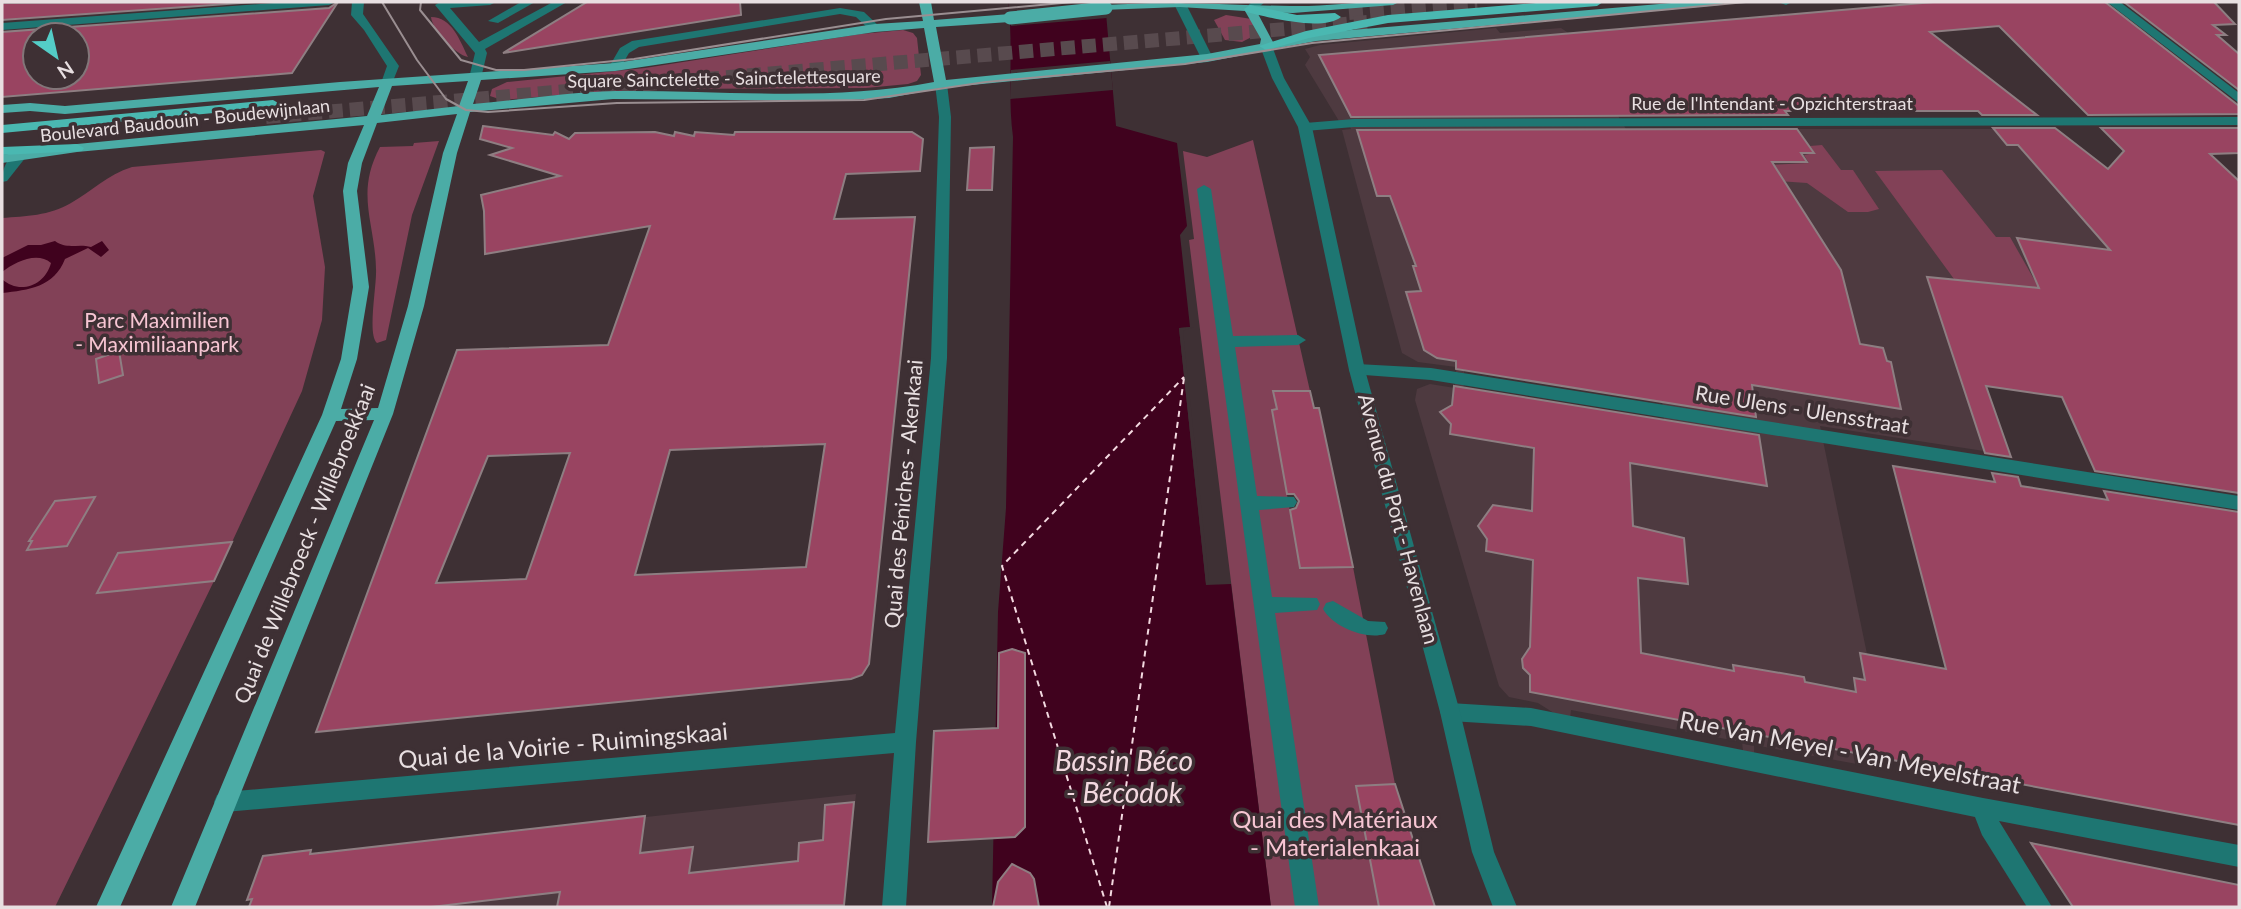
<svg xmlns="http://www.w3.org/2000/svg" width="2241" height="909" font-family="Lato,sans-serif">
	<rect width="100%" height="100%" fill="#3e3034"/>
	<g fill="#4e3a40">
		<path d="M1496,28L1500,33L1561,28L1567,32L1626,129H2004L2156,299L2239,308V485L2230,483L2138,299L1927,277L1984,451L1820,426L1867,654H1860L1884,769L1754,745V753L1743,751L1742,742L1571,710L1570,718L1557,715L1538,703L1509,697L1499,686L1415,400L1417,389L1430,384L1455,388V383L1464,384L1463,389L1664,421L1662,400L1464,369V373L1456,372V367L1418,362L1402,353L1342,130L1351,129L1348,122L1339,121L1305,65L1310,57L1305,49L1320,45Z"/>
		<path d="M856,794L844,907H249L251,899L247,900L263,856L311,850L310,854Z"/>
	</g>
	<g fill="#824157">
		<path d="M1226,15L1258,20L1263,31L1242,42L1225,40L1214,20Z"/>
		<path d="M431,17C452,17 460,41 468,57C455,55 432,29 431,17Z"/>
		<path d="M903,30L913,33L917,38L921,75L917,81L908,84L866,88L657,89L592,92L593,88L579,89L580,85L575,86L571,94L502,100L490,96L492,89L507,82L645,68L861,34Z"/>
		<path d="M1253,140L1310,391L1274,392L1277,409L1272,410L1300,568L1353,567L1395,784L1435,907H1271L1189,240L1194,239L1183,151L1207,157Z"/>
		<path d="M439,141L412,215L386,340L377,343C367,335 377,285 376,269C375,222 355,194 380,147L413,146L414,143Z"/>
		<path d="M1822,145L1841,170H1853L1879,209L1868,212H1848L1807,183L1777,181L1767,165L1809,163L1804,155L1815,153L1810,146Z"/>
		<path d="M321,150L325,152L313,196L325,267L322,320L302,391L214,581L55,907H2V218C26,216 49,216 71,203C92,191 107,175 132,167Z"/>
		<path d="M1942,170L1996,237H2010L2039,288L1954,279L1875,171Z"/>
	</g>
	<g fill="#40021e">
		<path d="M1008,2H1105L1116,126L1177,143L1187,226L1180,235L1190,327L1179,328L1206,584H1231L1271,907H992L998,612L1006,508L1013,137C1007,92 1014,47 1008,2Z"/>
		<path d="M55,241C67,250 78,243 91,247L102,241L109,250L101,257L88,248L65,259C54,287 29,290 2,293V279C19,295 45,286 51,263C37,251 15,262 2,272V258L28,245H41Z"/>
	</g>
	<g fill="#3e3034">
		<path d="M1008,2H1105L1107,18L1011,26Z"/>
		<path d="M1110,61L1113,90L1010,99L1011,70Z"/>
		<path d="M1194,327L1183,331L1209,581H1231V584L1206,585L1179,328Z"/>
	</g>
	<g fill="none" stroke-linecap="round" stroke-linejoin="round">
		<g stroke="#f3d9e0" stroke-width="2" stroke-dasharray="6 5" stroke-linecap="butt">
			<path d="M1107,907L1002,566L1184,377"/>
			<path d="M1109,907L1184,378"/>
		</g>
	</g>
	<g fill="#994461" stroke="#8e7e82" stroke-width="2" fill-rule="evenodd">
		<path d="M194,2H255L2,20V3Z"/>
		<path d="M338,2L292,73L2,97V32L329,8ZM35,35H77V77H35Z"/>
		<path d="M587,2H740L741,15L503,53Z"/>
		<path d="M1934,2H2105L2239,106V114L2088,115L1999,26L1930,32L2037,115H1982L1978,111H1785L1788,115L1351,117L1319,55Z"/>
		<path d="M2124,2H2214L2235,24L2213,25L2226,35H2217L2239,54V90Z"/>
		<path d="M483,126L553,135L555,132L569,139L575,133L655,132L674,136L675,132L694,136L695,132L734,135L735,132H912L923,139L920,171L846,174L834,219L915,217L869,664L862,675L851,679L316,732L457,350L608,345L650,226L485,254L484,211L481,195L560,176L490,155L512,148L480,139ZM825,444L806,567L635,575L670,450ZM570,453L526,579L436,583L488,456Z"/>
		<path d="M1993,128H2055L2108,169L2124,151L2101,128H2239V153L2210,154L2239,181V493L2095,471L2062,397L1986,386L2011,457L1985,453L1927,277L2039,288L2017,238L2110,250L2018,145H2007Z"/>
		<path d="M1797,129L1814,153H1801L1807,162H1772L1841,270L1860,344L1883,348L1887,361L1891,362L1901,409L1752,385L1756,417L1456,369V361L1437,358L1424,350L1406,292L1421,291L1413,266H1416L1390,196H1377L1357,130Z"/>
		<path d="M994,147L992,190H967L970,148Z"/>
		<path d="M119,351L123,375L99,383L96,359Z"/>
		<path d="M1454,386L1759,435L1767,486L1630,463L1633,526L1684,538L1688,584L1638,578L1641,653L1734,671L1733,665L1804,677L1805,682L1856,692L1854,678L1865,680L1860,653L1946,669L1893,466L1995,482L1992,473L2018,477L2021,486L2108,500L2104,491L2239,512V825L1530,692V675L1523,668L1522,659L1530,647L1533,560L1486,551L1487,539L1478,526L1493,505L1532,511L1534,448L1450,434L1451,424L1440,412L1452,405Z"/>
		<path d="M1273,391H1310L1314,408H1319L1353,567L1300,568L1290,510L1296,508L1299,501L1294,494H1287L1272,410L1277,409Z"/>
		<path d="M95,497L67,546L27,550L32,541H29L55,501Z"/>
		<path d="M232,542L214,581L97,593L118,553Z"/>
		<path d="M1012,649L1025,653V827L1015,837L928,842L934,731L998,728L999,653Z"/>
		<path d="M1395,784L1435,907H1379L1356,786Z"/>
		<path d="M854,802L844,905L557,907L560,892L431,907H249L252,899L247,900L263,856L311,850L310,854L645,816L640,853L693,847L689,873L798,861L799,843L823,840L825,805Z"/>
		<path d="M2031,843L2239,885V907H2073Z"/>
		<path d="M1012,864L1030,873L1034,879L1039,907H993L998,882Z"/>
	</g>
	<g fill="none" stroke-linecap="round" stroke-linejoin="round">
		<g stroke="#584a4e" stroke-width="14" stroke-dasharray="14 7" stroke-linecap="butt">
			<path d="M1349,13L1477,2"/>
			<path d="M266,117L1367,22"/>
		</g>
		<g fill="#1e7672" fill-rule="evenodd">
			<path d="M521,2H535L498,23L488,21Z"/>
			<path d="M1204,185L1211,189L1233,336L1298,335L1306,340L1298,345L1235,347L1257,496L1294,497L1297,502L1294,507L1259,510L1272,597L1317,598L1320,604L1317,610L1275,613L1319,907H1295L1197,189Z"/>
			<path d="M1333,601L1368,621L1385,622L1388,628L1385,634C1366,640 1333,627 1323,609L1326,603Z"/>
		</g>
		<g fill="#1e7672" fill-rule="evenodd">
			<path d="M287,2H335L329,5L2,30V23Z"/>
			<path d="M352,2H364L363,14L399,66L391,86H383L381,83L387,66L364,30L351,15Z"/>
			<path d="M440,2H496L490,5L450,8L479,42L553,2H567L485,49L487,53L481,78L475,82L469,78L475,53L435,5Z"/>
			<path d="M1252,2H1265L1254,11H1246L1244,9Z"/>
			<path d="M1778,2H1792L1786,5Z"/>
			<path d="M840,8L864,12L881,28L871,31L856,17L840,14L639,47L629,53L619,70H611L609,67L620,48L632,41Z"/>
			<path d="M941,80L947,84L951,117L947,358L916,742L906,907H882L894,753L225,812L217,809L214,802L217,795L225,792L895,733L931,358L939,117L935,84Z"/>
			<path d="M2239,117V125L1354,127L1305,131L1298,127L1305,123L1354,119Z"/>
			<path d="M19,153L26,157L7,181L2,182C2,170 6,157 19,153Z"/>
			<path d="M1357,364L1431,368L2239,496V510L1431,380L1351,374L1349,370Z"/>
			<path d="M1450,703L1531,708L1983,798L2239,845V867L1999,821L2052,907H2027L1982,835L1975,817L1531,726L1450,721L1443,718L1440,712L1443,706Z"/>
		</g>
		<g fill="#1e7672" fill-rule="evenodd">
			<path d="M1176,2L1186,4L1213,58L1211,61L1201,58L1174,4Z"/>
			<path d="M2107,2H2120L2239,93V103Z"/>
			<path d="M1266,42L1272,46L1284,78L1312,127L1365,370L1460,712L1494,852L1517,907H1493L1472,852L1440,712L1349,370L1298,127L1272,78L1260,46Z"/>
		</g>
		<path fill="#4baca6" fill-rule="evenodd" d="M919,2H931L934,20L1010,14L1016,18L1010,22L936,27L946,80L1207,54L1260,44L1261,39L1245,11L1180,7L1102,10L1100,8L1106,5C1169,1 1228,5 1290,6C1327,7 1363,0 1399,2L1393,5L1293,13L1257,12L1273,42L1316,33L1683,2H1726L1720,5L1316,41L1207,62L941,88L889,98L833,101L613,99L470,112L457,153L424,306L393,414L195,907H171L374,420L336,421L120,907H96L322,415L341,359L353,287L343,191L348,163L364,125L77,152L2,163V155L77,144L367,116L379,87L65,114L30,111L2,113V105L30,103L65,106L340,82L615,63L875,24L923,21ZM924,28L934,82C829,102 722,90 616,91C568,92 520,100 473,104L481,80L615,71L875,32ZM468,81L459,106L381,115L392,86ZM457,114L443,153L408,306L378,408L341,409L357,359L369,287L357,191L362,163L377,123Z"/>
		<g fill="#4ab8b1" fill-rule="evenodd">
			<path d="M1548,2H1603L1597,6L1388,23L1309,38L1266,50L1259,46L1306,31L1388,15Z"/>
			<path d="M1250,5L1297,15L1335,13L1341,17C1322,32 1268,17 1246,12L1244,9Z"/>
			<path d="M273,100L280,104L278,107L2,133V125Z"/>
			<path d="M77,144L84,148L82,151L2,155V147Z"/>
		</g>
		<g stroke="#9a8e91" stroke-width="2">
			<path d="M382,2L417,60L446,99L466,110L488,112L617,103L864,100L986,82L1185,64L1312,43L1746,2"/>
			<path d="M421,2L420,10L461,60L496,70H524L634,59L886,19L1073,2"/>
			<path d="M1266,2H1316"/>
		</g>
		<path stroke="#4baca6" stroke-width="13" d="M1010,18L1106,8"/>
	</g>
	<g text-anchor="middle" stroke-width="7" stroke-linejoin="round" paint-order="stroke">
		<g font-size="18" fill="#e8dfe1" stroke="#3e3034">
			<text transform="translate(724 79) rotate(-1)" y="6">Square Sainctelette - Sainctelettesquare</text>
			<text x="1772" y="110">Rue de l'Intendant - Opzichterstraat</text>
			<text transform="translate(185 121) rotate(-6)" y="6">Boulevard Baudouin - Boudewijnlaan</text>
		</g>
		<g font-size="21" fill="#f7c5d3" stroke="#3e3034">
			<text x="157" y="328">Parc Maximilien<tspan x="157" dy="24">- Maximiliaanpark</tspan></text>
		</g>
		<g font-size="21" fill="#e8dfe1" stroke="#3e3034">
			<text transform="translate(1802 410) rotate(9)" y="7">Rue Ulens - Ulensstraat</text>
			<text transform="translate(904 494) rotate(-85)" y="7">Quai des Péniches - Akenkaai</text>
			<text transform="translate(1398 519) rotate(75)" y="7">Avenue du Port - Havenlaan</text>
			<text transform="translate(305 544) rotate(-68)" y="7">Quai de Willebroeck - Willebroekkaai</text>
		</g>
		<g font-size="24" fill="#e8dfe1" stroke="#3e3034">
			<text transform="translate(563 746) rotate(-5)" y="8">Quai de la Voirie - Ruimingskaai</text>
			<text transform="translate(1850 753) rotate(11)" y="8">Rue Van Meyel - Van Meyelstraat</text>
		</g>
		<g font-size="24" fill="#f7c5d3" stroke="#3e3034">
			<text x="1335" y="828">Quai des Matériaux<tspan x="1335" dy="28">- Materialenkaai</tspan></text>
		</g>
		<g font-size="28" font-style="italic" fill="#f3d9e0" stroke="#3e3034">
			<text x="1124" y="771">Bassin Béco<tspan x="1124" dy="32">- Bécodok</tspan></text>
		</g>
	</g>
	<rect width="2241" height="909" fill="none" stroke="#e8dfe1" stroke-width="7"/>
	<g transform="translate(56 56) rotate(146)"><circle r="33" fill="#3e3034" stroke="#827679" stroke-width="2"/>
	<path d="M0-5L12 26L0 18L-12 26Z" fill="#54cdc7"/>
	<text y="-10" font-size="19" font-weight="bold" text-anchor="middle" fill="#e8dfe1">N</text>
	</g>
</svg>
